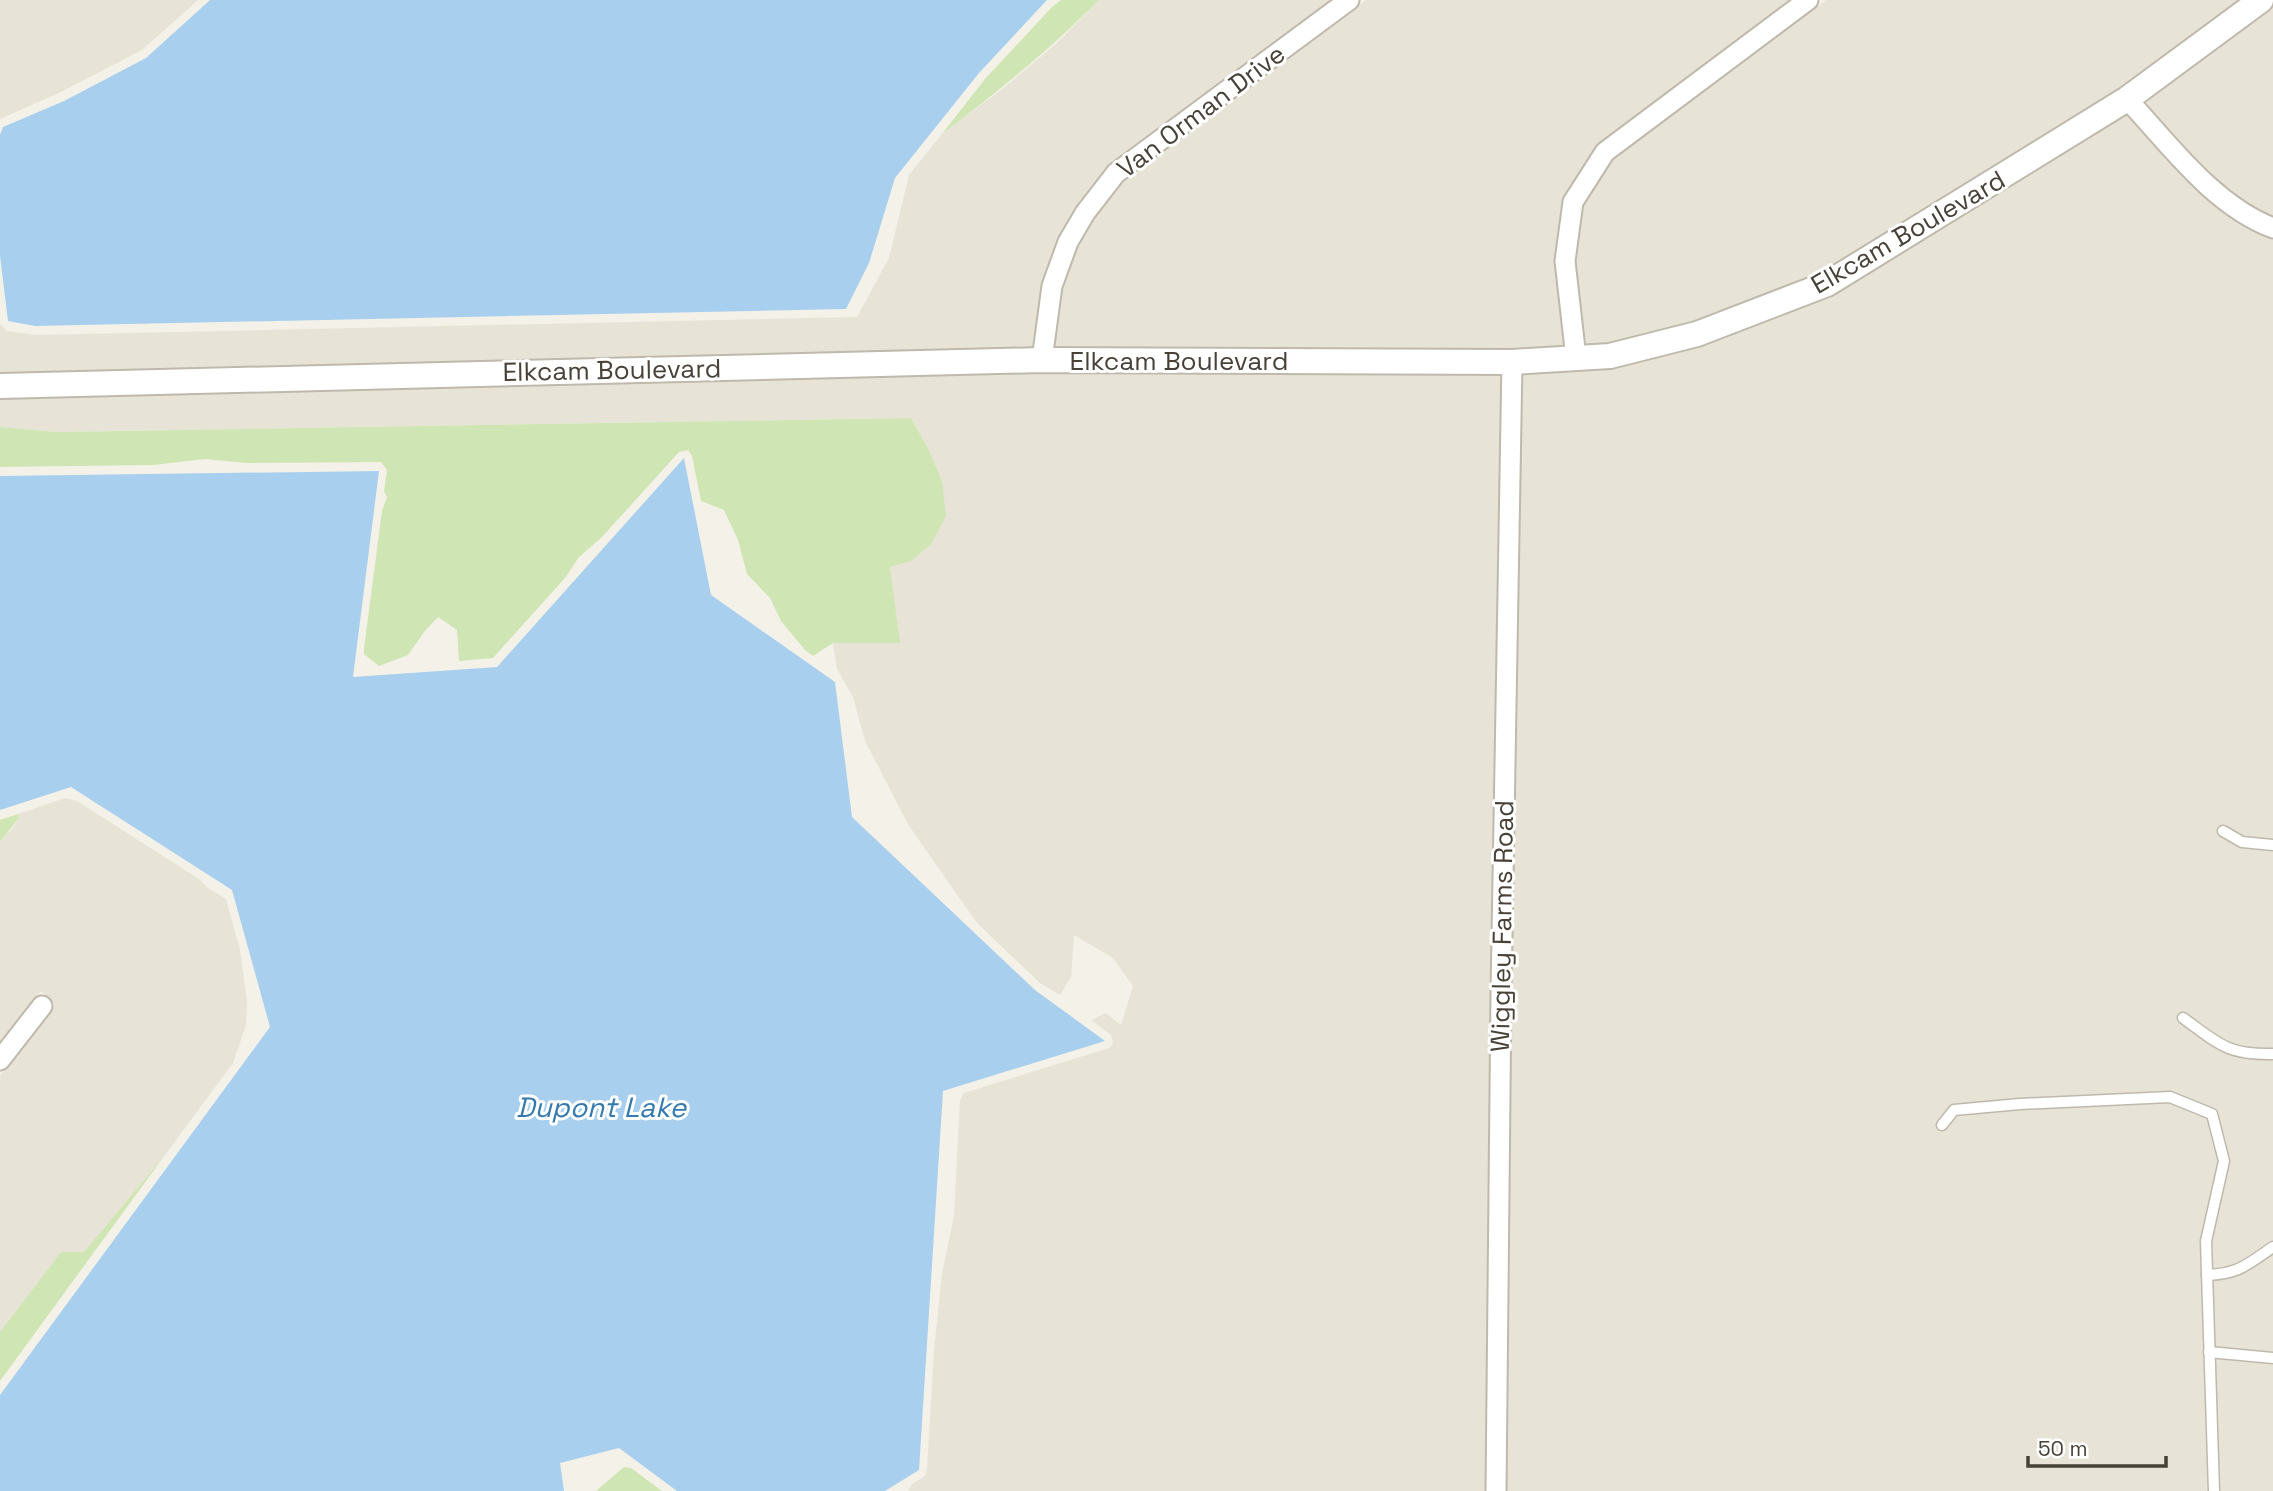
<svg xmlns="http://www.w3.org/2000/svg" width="2273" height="1491" font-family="'Space Grotesk',sans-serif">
	<rect width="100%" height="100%" fill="#f4f1e9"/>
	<g fill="#e7e3d7">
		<path d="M0,0H198L142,50L61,92L0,119Z"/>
		<path d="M1099,0H1331L1111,163L1078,206L1060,238L1043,284L1034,349L0,375V324L7,331L36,335L857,317L889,258L909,175L942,134L1006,86L1057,43Z"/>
		<path d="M1366,0H1792L1597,146L1564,201L1555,262L1566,348L1541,351L1053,349L1061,289L1077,247L1093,219L1122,181Z"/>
		<path d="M1826,0H2244L2122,91L1823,274L1694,324L1609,345L1585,347L1575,261L1582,206L1612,160Z"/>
		<path d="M2273,4V216L2254,209L2211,174L2143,101Z"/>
		<path d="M2126,113L2198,190L2245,228L2273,239V1491H1505L1510,993L1522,373L1699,345Z"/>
		<path d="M1041,371L1503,373L1492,992L1486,1491H908L912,1484L925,1476L927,1470L934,1350L942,1274L954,1215L960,1101L964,1093L1109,1048L1113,1043L1111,1035L1091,1020L1106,1013L1121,1025L1133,986L1113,958L1074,935L1071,977L1060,995L1040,983L977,923L909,826L865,741L853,697L837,669L833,643H899L890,567L910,561L942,481L929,450L911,418L56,432L0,427V396Z"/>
		<path d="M65,798L77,801L199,879L208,888L226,899L240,950L247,1002L246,1025L233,1063L165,1155L84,1252H61L0,1332V1076L55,1004L41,991L0,1043V842L13,828L19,818L18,814Z"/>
	</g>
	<g fill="#cfe6b4">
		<path d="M1061,0H1099C1048,51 999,91 942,134L985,79L1052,7Z"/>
		<path d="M911,418L929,450L942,481L946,516L931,544L911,561L890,567L900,643H833L813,656L805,650L781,621L770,598L747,574L738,540L724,510L701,501L692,456L688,450L679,452L602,537L579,557L565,578L493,658L459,661L457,630L438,617L424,632L408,655L379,666L364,654V648L382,511L387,497L384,491L387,470L381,462L246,463L205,459L153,465L0,467V427L56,432Z"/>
		<path d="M18,814L19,818L0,842V820Z"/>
		<path d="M165,1155L0,1381V1332L61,1252H84Z"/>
		<path d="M624,1467L631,1468L662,1491H596Z"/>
	</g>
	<g fill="#a8d0ee">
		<path d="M210,0H1047L979,73L895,178L869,263L846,309L35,326L8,321L0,256V135L3,127L64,101L146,58Z"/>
		<path d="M684,458L711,595L835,682L852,817L1035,990L1105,1041L943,1091L919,1470L885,1491H677L619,1448L560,1463L564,1491H0V1395L270,1027L232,890L71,787L0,810V476L379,471L353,677L497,667Z"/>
	</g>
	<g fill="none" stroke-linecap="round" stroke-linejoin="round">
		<g stroke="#bfb9ac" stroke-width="13">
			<g id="service">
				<path d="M2223,831L2242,842L2273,845"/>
				<path d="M2183,1018C2219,1044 2227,1055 2273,1054"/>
				<path d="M1942,1125L1954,1110L2020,1104L2170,1097L2212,1114L2224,1161L2206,1241L2214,1491"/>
				<path d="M2207,1275C2239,1274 2248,1264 2273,1247"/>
				<path d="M2209,1352L2273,1358"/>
			</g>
		</g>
		<g stroke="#bfb9ac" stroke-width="23">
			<g id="minor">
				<path d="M2127,99C2170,145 2213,205 2273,228"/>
				<path d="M1576,358L1565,261L1573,202L1605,152L1808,0"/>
				<path d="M1042,360L1052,286L1068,242L1085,213L1116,173L1349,0"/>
				<path d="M0,1060L42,1006"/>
				<path d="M1496,1491L1501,993L1512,362"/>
			</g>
		</g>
		<g stroke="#bfb9ac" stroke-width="28">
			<path id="tertiary" d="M0,386L1042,360L1512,362L1610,356L1697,334L1827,284L2127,99L2261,0"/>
		</g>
		<use href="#service" stroke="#fff" stroke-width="10"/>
		<use href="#minor" stroke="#fff" stroke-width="19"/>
		<use href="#tertiary" stroke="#fff" stroke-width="24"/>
	</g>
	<g text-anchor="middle" stroke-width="6" stroke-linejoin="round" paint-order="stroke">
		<g font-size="26" fill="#474138" stroke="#fff">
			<text transform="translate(1201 111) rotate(-37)" y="9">Van Orman Drive</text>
			<text transform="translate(1908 232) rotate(-30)" y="9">Elkcam Boulevard</text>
			<text x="1179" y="370">Elkcam Boulevard</text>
			<text transform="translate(612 370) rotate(-1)" y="9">Elkcam Boulevard</text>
			<text transform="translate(1502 926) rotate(-89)" y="9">Wiggley Farms Road</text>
		</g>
		<g font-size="28" font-style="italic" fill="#357aaf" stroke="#fff">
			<text x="601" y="1117">Dupont Lake</text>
		</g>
	</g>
	<path d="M2028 1456v10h138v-10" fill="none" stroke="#474138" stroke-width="3.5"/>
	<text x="2038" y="1456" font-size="21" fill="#474138" stroke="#ffffff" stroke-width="5" paint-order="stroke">50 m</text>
</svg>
